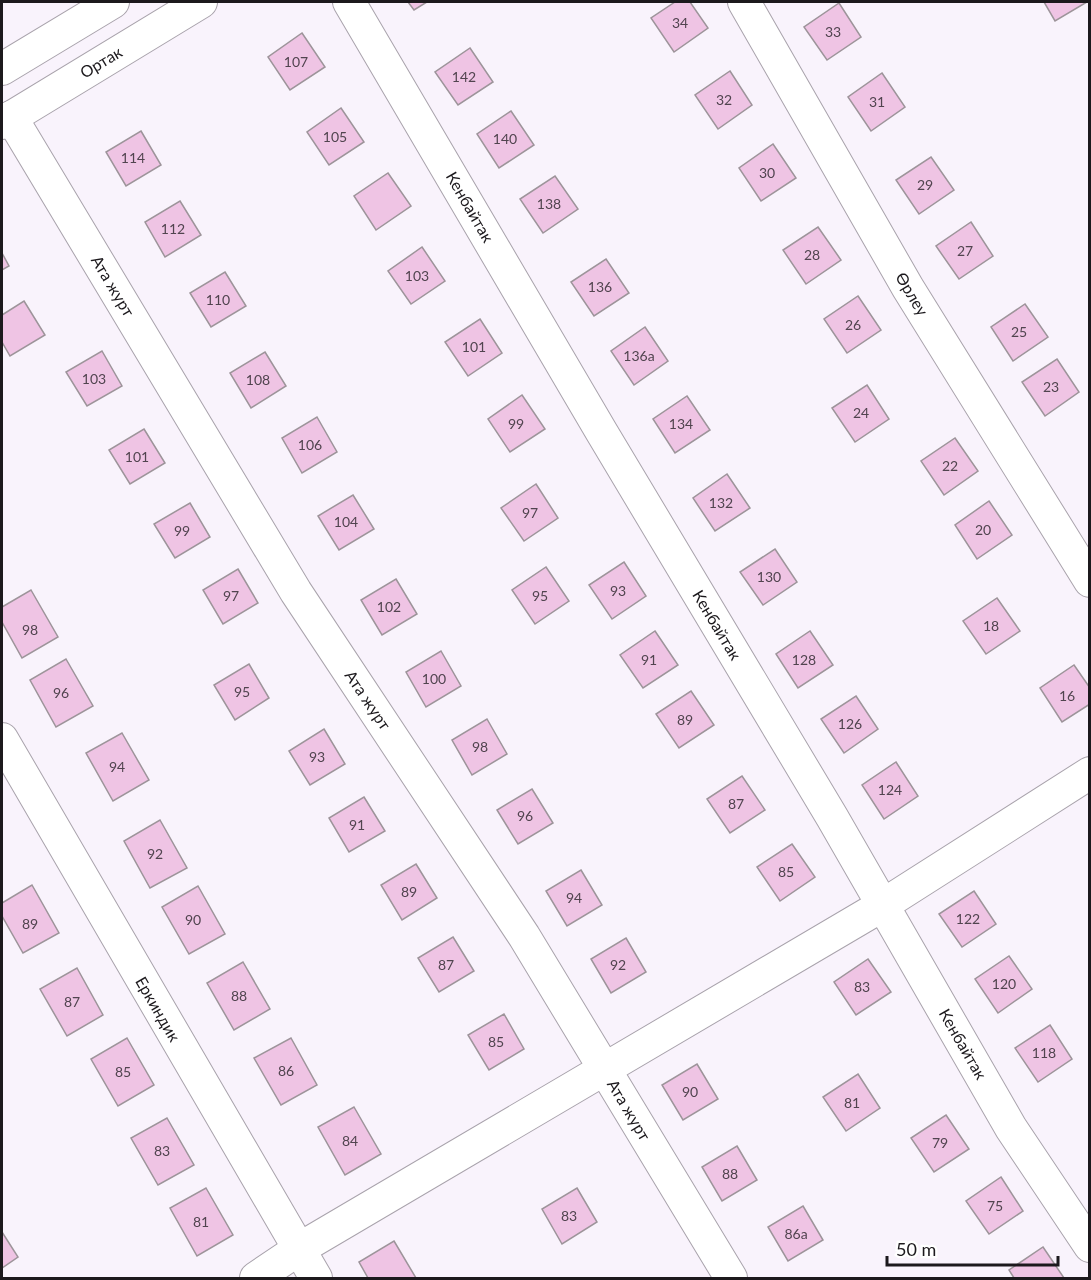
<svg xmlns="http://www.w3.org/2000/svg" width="1091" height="1280" font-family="Lato,sans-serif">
	<rect width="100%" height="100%" fill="#f9f3fc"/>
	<g fill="#efc4e4" stroke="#9d949a" stroke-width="1.5">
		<path d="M408,2H427L414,10Z"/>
		<path d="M675,2H690L708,28L674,52L651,18Z"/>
		<path d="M1044,2H1087L1055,21Z"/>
		<path d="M839,3L861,37L827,60L804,27Z"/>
		<path d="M302,33L325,67L290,90L268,57Z"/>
		<path d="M470,48L493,82L458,105L435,72Z"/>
		<path d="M730,71L752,105L718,129L695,95Z"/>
		<path d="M882,73L905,107L871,131L848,97Z"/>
		<path d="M341,108L364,142L329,165L307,132Z"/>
		<path d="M511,111L534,145L499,168L477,134Z"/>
		<path d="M141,131L161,165L126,186L106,152Z"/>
		<path d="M773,144L796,178L761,201L739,168Z"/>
		<path d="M931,157L954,190L919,214L896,180Z"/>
		<path d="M388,173L411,206L376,230L354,196Z"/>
		<path d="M555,176L578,209L543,233L520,199Z"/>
		<path d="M180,201L201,235L165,257L145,222Z"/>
		<path d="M971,222L993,256L959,279L936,246Z"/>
		<path d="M818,227L841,260L806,284L783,250Z"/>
		<path d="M422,247L445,281L411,304L388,271Z"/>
		<path d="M2,253L9,266L2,270Z"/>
		<path d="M606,259L629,293L594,316L571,282Z"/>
		<path d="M225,272L246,306L211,327L190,293Z"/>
		<path d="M858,296L881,330L847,353L824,319Z"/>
		<path d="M24,301L45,335L10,356L2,342V315Z"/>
		<path d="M1025,304L1048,337L1013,361L991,327Z"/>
		<path d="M480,319L502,353L468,376L445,342Z"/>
		<path d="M645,327L668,361L634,385L611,351Z"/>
		<path d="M102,351L122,386L87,406L66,372Z"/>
		<path d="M265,352L286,386L251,408L230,373Z"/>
		<path d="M1057,359L1079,392L1045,416L1022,382Z"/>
		<path d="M867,385L889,419L855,442L832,408Z"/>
		<path d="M522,395L545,429L510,452L488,419Z"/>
		<path d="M687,396L710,430L675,453L653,419Z"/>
		<path d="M317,417L337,452L302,473L282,438Z"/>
		<path d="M144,429L165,463L130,484L109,450Z"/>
		<path d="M955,438L978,471L944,495L921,461Z"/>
		<path d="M727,474L750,508L715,531L693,498Z"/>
		<path d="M536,484L558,518L524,541L501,508Z"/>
		<path d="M353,495L374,529L339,550L318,516Z"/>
		<path d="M989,501L1012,535L977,559L955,525Z"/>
		<path d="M190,503L210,537L175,558L154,524Z"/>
		<path d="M775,549L797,582L763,605L740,572Z"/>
		<path d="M624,562L646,596L612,619L589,585Z"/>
		<path d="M546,567L569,601L535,624L512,590Z"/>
		<path d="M238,569L258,603L223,624L203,590Z"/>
		<path d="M396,579L417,614L382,635L361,600Z"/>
		<path d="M31,590L58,637L22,658L2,622V607Z"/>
		<path d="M997,598L1020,631L986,654L963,621Z"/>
		<path d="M655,631L678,665L643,688L620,655Z"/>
		<path d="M810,631L833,665L798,688L776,654Z"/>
		<path d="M441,651L461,686L426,707L406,672Z"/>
		<path d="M66,659L93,706L56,727L30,680Z"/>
		<path d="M249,664L269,698L235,720L214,685Z"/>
		<path d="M1074,665L1090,688V704L1062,722L1040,688Z"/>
		<path d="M691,691L714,725L679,748L656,714Z"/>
		<path d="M856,696L878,729L844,753L821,719Z"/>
		<path d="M487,719L507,754L472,775L452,740Z"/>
		<path d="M324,729L345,764L310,785L289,751Z"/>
		<path d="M122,733L149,780L113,801L86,753Z"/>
		<path d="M896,762L918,796L884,819L862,785Z"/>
		<path d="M742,776L765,810L730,833L707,799Z"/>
		<path d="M532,789L553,823L518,844L497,810Z"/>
		<path d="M364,797L385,831L349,852L329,818Z"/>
		<path d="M160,820L187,868L150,888L124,841Z"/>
		<path d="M792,844L815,877L780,901L757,867Z"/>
		<path d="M416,864L437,898L402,920L381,885Z"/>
		<path d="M581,870L602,905L567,926L546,891Z"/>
		<path d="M32,885L59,933L23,953L2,916V903Z"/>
		<path d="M198,886L225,934L189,954L162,907Z"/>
		<path d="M974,891L996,924L962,947L939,914Z"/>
		<path d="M453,937L474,971L439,992L418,958Z"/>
		<path d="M626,938L646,972L611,993L591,959Z"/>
		<path d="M1009,956L1032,989L998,1013L975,979Z"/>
		<path d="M868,959L891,992L856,1015L834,982Z"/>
		<path d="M243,962L270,1009L234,1030L207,983Z"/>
		<path d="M77,968L103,1015L67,1036L40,989Z"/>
		<path d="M504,1014L524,1049L489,1070L468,1035Z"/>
		<path d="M1050,1025L1072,1059L1038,1082L1015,1048Z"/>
		<path d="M127,1038L154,1085L118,1106L91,1059Z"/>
		<path d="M291,1038L317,1085L281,1105L254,1058Z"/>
		<path d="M697,1064L718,1099L683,1120L662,1085Z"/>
		<path d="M858,1074L880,1108L846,1131L823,1097Z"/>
		<path d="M354,1107L381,1154L345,1175L318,1127Z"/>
		<path d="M946,1115L969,1149L934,1172L911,1138Z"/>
		<path d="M167,1118L194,1165L158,1185L131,1138Z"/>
		<path d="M737,1146L757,1180L722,1201L702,1167Z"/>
		<path d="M1001,1177L1023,1211L989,1234L966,1201Z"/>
		<path d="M206,1188L233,1235L197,1256L170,1208Z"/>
		<path d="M577,1188L597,1222L562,1244L542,1209Z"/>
		<path d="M803,1206L823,1240L788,1261L768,1227Z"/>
		<path d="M2,1232L18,1257L2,1268Z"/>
		<path d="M394,1241L416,1278H368L359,1262Z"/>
		<path d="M1043,1247L1064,1278H1014L1009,1270Z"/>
	</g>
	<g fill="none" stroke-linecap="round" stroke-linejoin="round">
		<g stroke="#a9a3ac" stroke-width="34">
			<g id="minor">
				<path d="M349,2L601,431L832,817L1011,1128L1090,1246"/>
				<path d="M744,2L908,288L1090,581"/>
				<path d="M2,69L113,2"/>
				<path d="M11,117L296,592L524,936L731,1278"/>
				<path d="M2,123L201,2"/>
				<path d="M2,739L316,1278"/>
				<path d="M256,1278L299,1249L883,905L1090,773"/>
			</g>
		</g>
		<use href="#minor" stroke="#fff" stroke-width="32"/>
	</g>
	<g text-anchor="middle" stroke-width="5" stroke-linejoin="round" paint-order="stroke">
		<g font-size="14" fill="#51444f">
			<text x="680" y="28">34</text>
			<text x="833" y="37">33</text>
			<text x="296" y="67">107</text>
			<text x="464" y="82">142</text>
			<text x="724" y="105">32</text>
			<text x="877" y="107">31</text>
			<text x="335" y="142">105</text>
			<text x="505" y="144">140</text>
			<text x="133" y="163">114</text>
			<text x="767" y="178">30</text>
			<text x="925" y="190">29</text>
			<text x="549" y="209">138</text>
			<text x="173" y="234">112</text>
			<text x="965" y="256">27</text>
			<text x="812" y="260">28</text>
			<text x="417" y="281">103</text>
			<text x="600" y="292">136</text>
			<text x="218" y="305">110</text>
			<text x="853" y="330">26</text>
			<text x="1019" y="337">25</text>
			<text x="474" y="352">101</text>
			<text x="639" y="361">136а</text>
			<text x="94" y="384">103</text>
			<text x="258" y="385">108</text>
			<text x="1051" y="392">23</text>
			<text x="861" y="418">24</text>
			<text x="516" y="429">99</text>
			<text x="681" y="429">134</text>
			<text x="310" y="450">106</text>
			<text x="137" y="462">101</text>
			<text x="950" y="471">22</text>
			<text x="721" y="508">132</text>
			<text x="530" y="518">97</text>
			<text x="346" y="527">104</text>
			<text x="983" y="535">20</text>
			<text x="182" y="536">99</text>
			<text x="769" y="582">130</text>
			<text x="618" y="596">93</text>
			<text x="231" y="601">97</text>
			<text x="540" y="601">95</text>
			<text x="389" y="612">102</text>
			<text x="991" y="631">18</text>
			<text x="30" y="635">98</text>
			<text x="649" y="665">91</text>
			<text x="804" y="665">128</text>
			<text x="434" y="684">100</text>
			<text x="242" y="697">95</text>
			<text x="61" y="698">96</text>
			<text x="1067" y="701">16</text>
			<text x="685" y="725">89</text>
			<text x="850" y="729">126</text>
			<text x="480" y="752">98</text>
			<text x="317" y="762">93</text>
			<text x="117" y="772">94</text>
			<text x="890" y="795">124</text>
			<text x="736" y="809">87</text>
			<text x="525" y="821">96</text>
			<text x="357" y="830">91</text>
			<text x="155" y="859">92</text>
			<text x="786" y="877">85</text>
			<text x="409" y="897">89</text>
			<text x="574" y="903">94</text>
			<text x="968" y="924">122</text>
			<text x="193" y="925">90</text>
			<text x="30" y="929">89</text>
			<text x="446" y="970">87</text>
			<text x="618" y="970">92</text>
			<text x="1004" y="989">120</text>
			<text x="862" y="992">83</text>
			<text x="239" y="1001">88</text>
			<text x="72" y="1007">87</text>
			<text x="496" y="1047">85</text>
			<text x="1044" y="1058">118</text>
			<text x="286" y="1076">86</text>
			<text x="123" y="1077">85</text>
			<text x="690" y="1097">90</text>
			<text x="852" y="1108">81</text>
			<text x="350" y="1146">84</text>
			<text x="940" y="1148">79</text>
			<text x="162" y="1156">83</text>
			<text x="730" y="1179">88</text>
			<text x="995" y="1211">75</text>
			<text x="569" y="1221">83</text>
			<text x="201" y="1227">81</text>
			<text x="796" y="1239">86а</text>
		</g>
		<g font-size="16" fill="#1c191d" stroke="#fff">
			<text transform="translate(101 62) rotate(-31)" y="6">Ортак</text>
			<text transform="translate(470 207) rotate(60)" y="6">Кенбайтак</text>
			<text transform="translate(113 286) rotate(59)" y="6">Ата журт</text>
			<text transform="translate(912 294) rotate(59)" y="6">Өрлеу</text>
			<text transform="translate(717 625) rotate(59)" y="6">Кенбайтак</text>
			<text transform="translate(368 700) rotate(56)" y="6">Ата журт</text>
			<text transform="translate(158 1009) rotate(60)" y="6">Еркиндик</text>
			<text transform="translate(963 1044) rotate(60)" y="6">Кенбайтак</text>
			<text transform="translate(629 1110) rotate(59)" y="6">Ата журт</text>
		</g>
	</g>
	<rect width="1091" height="1280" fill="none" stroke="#1c191d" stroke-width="6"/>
	<path d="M887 1256v9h171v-9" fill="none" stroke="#1c191d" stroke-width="3"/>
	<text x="896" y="1256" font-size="18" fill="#1c191d" stroke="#ffffff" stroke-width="4.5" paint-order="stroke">50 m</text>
</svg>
